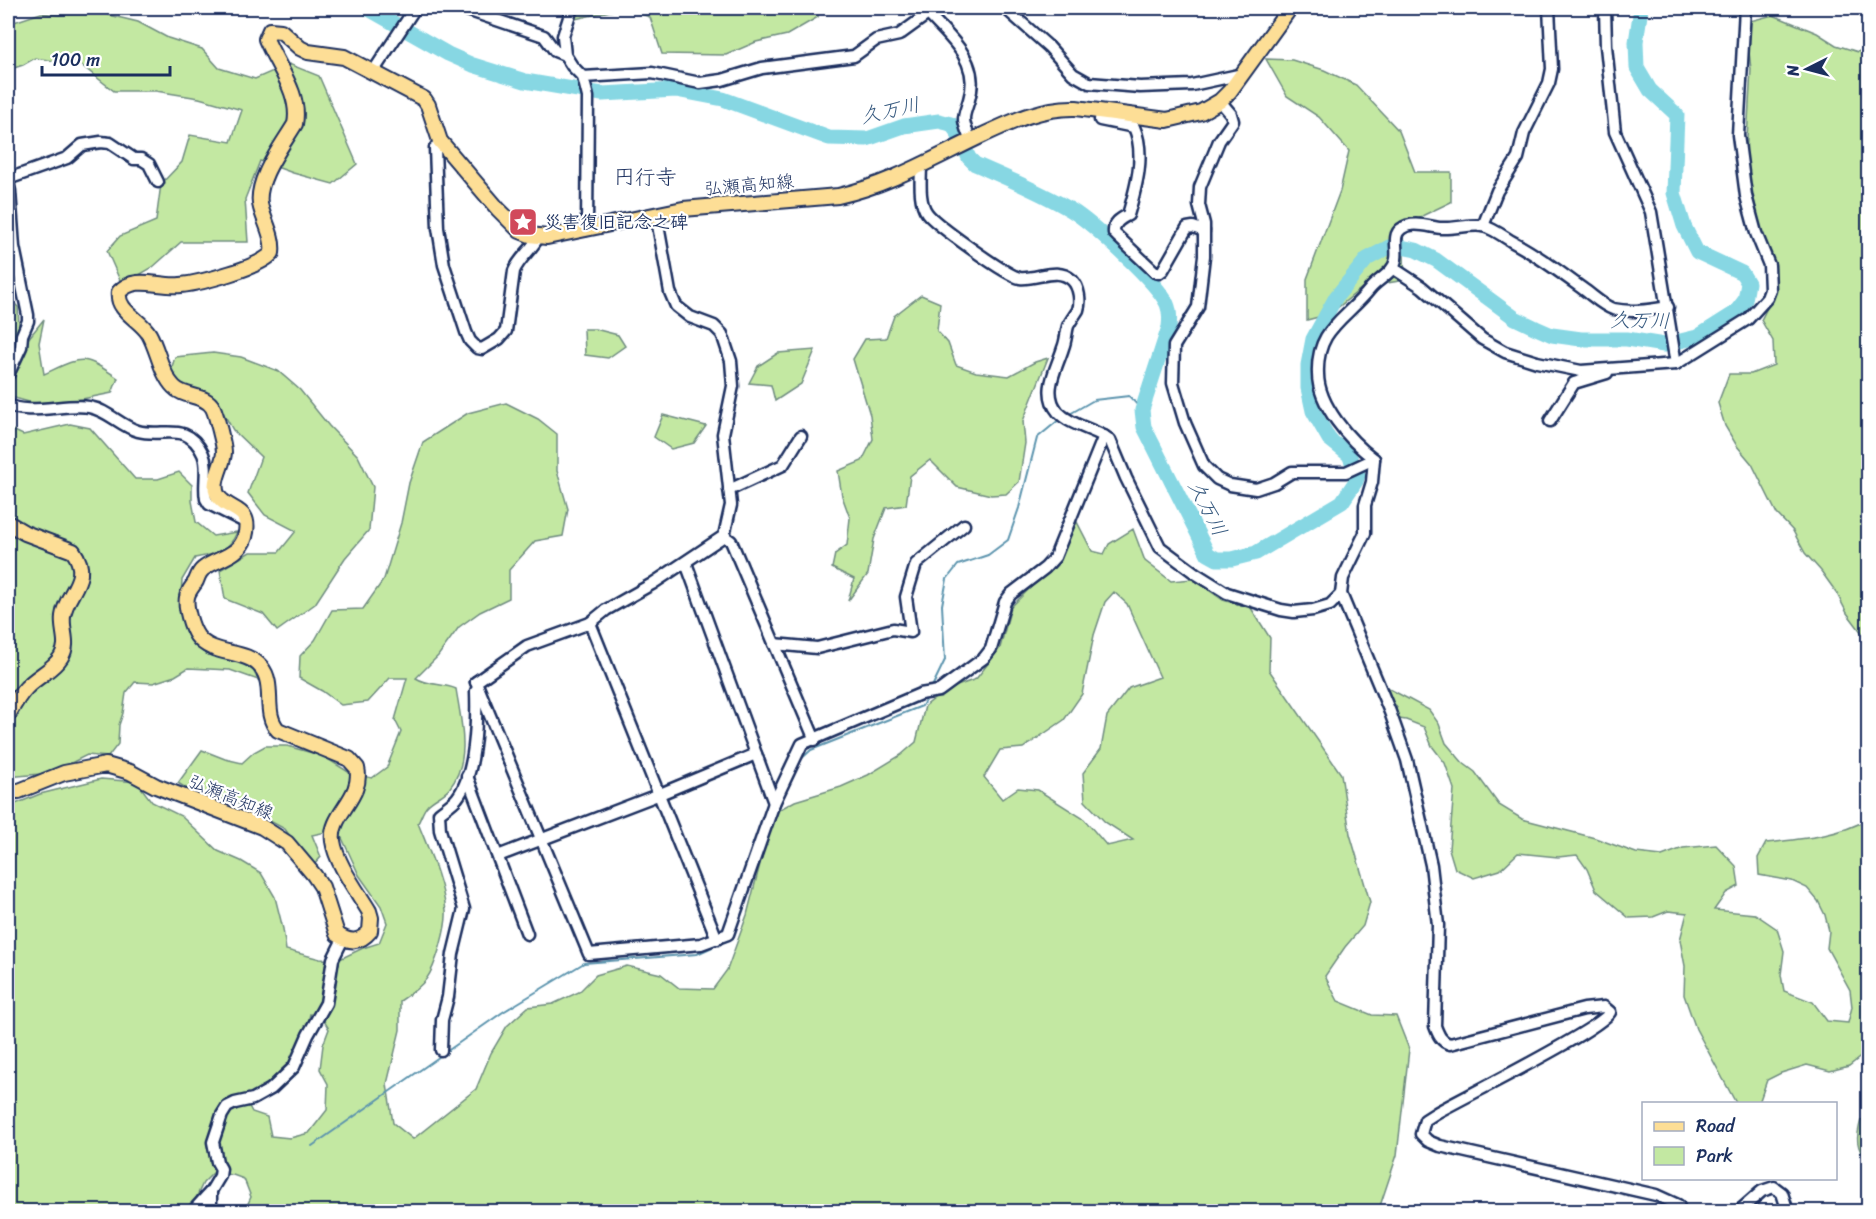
<svg xmlns="http://www.w3.org/2000/svg" width="1876" height="1219" font-family="Sriracha,'Klee One',sans-serif">
	<rect width="100%" height="100%" fill="#fff"/>
	<filter id="ink" filterUnits="userSpaceOnUse"><feTurbulence type="fractalNoise" baseFrequency=".0167" numOctaves="2"/><feDisplacementMap in="SourceGraphic" scale="12" xChannelSelector="R" yChannelSelector="G"/><feConvolveMatrix kernelMatrix="1 2 1 2 8 2 1 2 1" color-interpolation-filters="sRGB"/></filter>
	<g filter="url(#ink)">
		<g fill="#c3e8a2" stroke="#6f8c80" stroke-width="1.5" fill-rule="evenodd">
			<path d="M575,8H819L818,17L787,35L756,42L726,55L662,54L650,17L623,8L575,19Z"/>
			<path d="M97,12L138,22L168,38L202,49L219,68L255,79L289,64L319,76L357,164L333,184L293,173L260,161L245,199L248,242H181L153,267L122,285L107,251L120,236L156,221L161,184L182,162L190,135L231,142L242,110L199,98L156,91H114L81,65L35,58L23,65L8,70V24L41,13L58,15Z"/>
			<path d="M1773,15L1817,33L1836,45L1858,52L1868,44V641L1847,613L1836,592L1821,571L1805,553L1793,531L1777,514L1752,464L1737,446L1725,426L1718,403L1729,374H1751L1774,365L1773,341L1761,320L1772,298L1746,156L1751,69L1748,44L1750,21Z"/>
			<path d="M1266,59L1292,60L1324,70L1356,85L1399,131L1415,172H1451V202L1424,215L1403,230L1405,280L1363,287L1330,314L1307,320V279L1340,191L1349,151L1319,117L1287,96Z"/>
			<path d="M921,295L940,303L937,331L948,343L956,365L976,372L1009,376L1035,362L1048,358L1023,421L1025,443L1019,482L1006,494L991,495L957,487L930,460L910,476L906,505L886,508L874,539L868,574L848,601L854,579L832,568L835,554L847,545L850,518L842,496L838,471L862,461L873,439L870,415L853,359L865,339L886,338L894,316Z"/>
			<path d="M8,297L18,307L20,349L44,319L39,343L44,374C83,356 82,354 118,378L112,393L77,400L36,404L11,397L8,377Z"/>
			<path d="M584,329H595L618,335L625,346L608,358L585,355Z"/>
			<path d="M815,350L801,384L775,401L771,385L749,383L758,366L778,353Z"/>
			<path d="M213,353L241,357L278,371L300,390L329,426L358,456L373,487L369,530L345,558L315,604L277,631L263,614L225,599L220,570L250,552H279L296,531L265,515L248,493L261,457L233,430L216,400L186,392L169,376L175,357Z"/>
			<path d="M506,403L538,419L557,434V471L568,509L563,536L535,541L509,570V598L480,612L459,627L438,656L416,678C429,686 442,683 456,689C461,721 472,761 449,789C443,796 433,799 427,806C423,810 421,818 418,823C429,851 443,881 446,911C447,923 443,936 440,947C431,977 426,984 400,1001V1030L387,1084L393,1123L413,1139L476,1089L491,1053L507,1026L528,1007L553,1004L579,992L596,975L627,966L661,974L679,988L713,989L727,970L747,915L773,813L795,801L841,787L868,775L901,755L916,742L925,706L946,690L976,679L1000,648L1011,607L1060,558L1077,522L1092,551L1104,554L1109,544L1133,529L1145,561L1171,581L1193,579L1223,600L1251,608L1270,638L1269,670L1341,774L1350,834L1370,902L1363,926L1345,947L1325,976L1338,1001L1372,1015L1396,1016L1409,1049L1397,1155L1378,1212H244L251,1197L244,1179L233,1175L213,1173L203,1183L190,1211H8V807L40,794L101,779L137,782L152,802L181,816L218,851L241,861L261,873L275,897L283,929L286,950L320,959L338,960L363,948L379,943L387,923L381,906L359,875L342,838L326,832L312,835L321,857L312,867L285,829L233,801L192,792L178,783L202,750L225,759L242,763L254,752L265,746H287L323,756L350,773L372,778L387,767L401,732L395,720L407,678H390L368,702L341,705L322,691L299,678L300,656L315,640L332,610L363,609L384,579L401,523L409,483L423,442L468,413ZM1114,592L1127,604L1160,677L1129,688L1107,716L1101,749L1083,773L1085,801L1105,822L1133,840L1107,846L1084,819L1038,790L1018,788L1002,799L984,777L1000,750L1023,748L1064,720L1082,694L1094,635L1105,602ZM310,1014L323,1019L329,1029L323,1045L320,1069L328,1084L327,1110L309,1133L290,1138L271,1136L267,1117L252,1112L244,1097C258,1089 284,1076 294,1062C303,1049 306,1029 310,1014Z"/>
			<path d="M663,415L706,426L694,443L671,449L654,437Z"/>
			<path d="M70,424L90,428L135,479H158L179,472L192,485V501L196,522L213,536L237,532C229,552 215,554 195,558L182,580L180,613L193,633L250,664L258,680L230,670L188,668L175,676L153,683L135,682L126,693L123,713L119,725L118,744L108,757L87,755L67,765L40,774L8,777V428L23,435Z"/>
			<path d="M1386,687L1429,710L1439,724L1446,743L1463,763L1475,772L1499,805L1522,819L1595,838L1636,853L1662,856L1683,848L1716,845L1736,866L1739,886L1726,893L1714,910L1755,914L1777,929L1784,951L1781,975L1784,991L1813,1002L1827,1021L1848,1023L1852,1007L1850,990L1827,948L1829,931L1825,915L1818,901L1807,888L1792,881L1759,875L1758,858L1766,843C1801,839 1837,837 1868,819V1051L1849,1066L1830,1071L1807,1065L1781,1073L1767,1080L1759,1103H1736L1696,1029L1684,995L1685,966L1680,940L1687,913L1668,911L1653,917L1629,918L1596,890L1587,869L1577,855L1558,857L1518,853L1500,870L1474,878L1455,869L1449,849L1454,789L1445,763L1432,746L1424,727L1406,720L1391,718L1397,707L1387,695Z"/>
			<path d="M1868,1119V1161C1855,1148 1856,1137 1861,1120Z"/>
		</g>
		<g fill="none" stroke-linecap="round" stroke-linejoin="round">
			<g stroke="#5c94ae" stroke-width="2">
				<path d="M1068,415L1094,400L1129,396L1142,410"/>
				<path d="M931,689L945,660L942,605L947,579L958,565L988,555L1008,540L1019,508L1037,438L1060,419"/>
				<path d="M798,762L811,750L922,706L927,697"/>
				<path d="M312,1146L503,1012L584,963L697,954L732,938L742,910"/>
			</g>
			<path stroke="#87d7e3" stroke-width="15" d="M367,8L448,54L473,65L525,81L602,94L676,90L723,99L829,138L867,139L904,126L939,121L951,124L957,132L969,158L975,164C1007,178 1041,192 1071,210C1092,223 1158,283 1167,304C1170,311 1170,319 1169,327L1142,410L1144,427L1208,554L1217,559H1232L1256,553L1342,502L1356,481L1358,475L1349,455L1329,439L1313,411L1308,388V365L1313,339L1336,297L1367,259L1389,247L1396,246L1416,250L1436,260L1515,318L1536,328L1552,335L1581,339H1627L1664,345L1697,337L1735,313L1745,300L1748,283L1742,273L1697,252L1684,226L1674,193L1677,115L1650,90L1637,68L1636,42L1641,8"/>
			<g stroke="#1b2f5e" stroke-width="15">
				<g id="minor">
					<path d="M461,8L544,36L555,51L565,55"/>
					<path d="M572,8L563,36L565,55L572,66L583,77L588,97L587,230"/>
					<path d="M923,8C943,32 977,55 971,91C966,118 958,112 971,141"/>
					<path d="M1005,8L1049,47L1073,74L1089,83L1140,87L1192,85L1243,74"/>
					<path d="M1605,8L1606,46L1615,132L1651,212L1676,364"/>
					<path d="M373,72L415,8"/>
					<path d="M583,77L652,73L700,83L722,80L762,68L854,56L876,40L899,35L928,14"/>
					<path d="M1220,101L1231,114L1233,121L1219,141L1200,187L1199,205L1204,224V256L1198,307L1174,346L1173,383L1185,423L1204,466L1217,479L1230,485L1256,489L1274,483L1292,472H1346L1374,459"/>
					<path d="M1101,112L1100,120L1134,127C1146,154 1136,188 1128,215C1120,219 1113,223 1114,233L1117,236L1155,272L1159,273L1163,270L1187,228L1193,227L1204,231"/>
					<path d="M440,141L435,148L438,228L444,265L466,332L470,341L477,348L482,349L499,339L506,331L514,271C520,257 532,250 539,236"/>
					<path d="M921,164C921,179 918,201 927,213C935,224 1007,276 1020,278C1037,280 1057,266 1072,280C1079,287 1081,301 1078,310C1075,315 1071,320 1068,326C1066,333 1066,341 1063,348C1057,368 1041,392 1058,412C1071,426 1095,429 1110,440L1126,478L1160,547L1195,573L1227,593L1281,610L1294,612L1313,610L1330,605L1341,594"/>
					<path d="M8,179L67,158L82,145L101,142L110,143L134,159H141L149,164L158,182"/>
					<path d="M8,182L10,191L14,247L28,315V321L22,335L21,347L8,375"/>
					<path d="M1483,226L1497,191L1518,158L1524,133L1549,83L1552,69L1549,8"/>
					<path d="M1393,268L1422,287L1482,339L1505,352L1537,362L1581,371L1676,364L1748,319L1767,298L1770,290L1769,265L1756,233L1746,196L1738,135L1745,8"/>
					<path d="M1668,307C1649,310 1632,313 1613,309C1603,306 1592,295 1583,289C1560,272 1536,254 1511,241C1503,236 1492,228 1483,226C1469,224 1455,229 1441,228C1430,227 1412,220 1401,229C1392,235 1398,249 1396,259C1394,273 1378,279 1370,289C1345,320 1316,329 1318,374C1318,405 1350,441 1374,459L1372,482L1365,505V533L1343,578L1341,594L1390,712L1407,760L1431,865L1438,925L1435,1026C1438,1034 1441,1042 1450,1044L1584,1009L1604,1007L1610,1012C1602,1029 1462,1098 1436,1113L1425,1120L1421,1134L1428,1141L1440,1146L1656,1195L1678,1205L1681,1212"/>
					<path d="M8,404C23,416 68,403 89,407C108,410 120,426 138,431C163,438 187,420 203,454C209,467 203,485 206,499L209,504L245,522"/>
					<path d="M1550,421L1574,383L1607,373"/>
					<path d="M729,490L783,465L801,436"/>
					<path d="M724,536L731,541L815,740"/>
					<path d="M590,623L717,939"/>
					<path d="M774,644L817,648L893,629L911,632L906,597L916,564L964,525"/>
					<path d="M476,682L589,954L701,944L728,934L774,803L802,744L920,694L939,691L984,658L991,649L1005,602L1011,594L1045,568L1055,557L1104,436"/>
					<path d="M476,682L527,646L590,623L606,610L652,584L724,536L731,505L723,434L733,386L731,361L722,334L714,326L690,317L676,306L670,292L656,214"/>
					<path d="M756,754L774,803"/>
					<path d="M467,776L527,934"/>
					<path d="M498,856L660,794L756,754L686,563"/>
					<path d="M441,1050L442,1020L448,997L453,954L464,909L440,830L439,813C445,808 452,804 457,798C476,774 477,720 476,691"/>
					<path d="M211,1191V1212"/>
					<path d="M192,1212L211,1191L220,1176L221,1169L217,1162L213,1142L222,1115L227,1107L235,1103L253,1099L271,1089L294,1067L308,1035L326,1003L333,959L343,939"/>
					<path d="M1738,1212L1762,1191L1774,1187L1782,1193L1788,1212"/>
				</g>
			</g>
			<g stroke="#1b2f5e" stroke-width="18">
				<g id="major">
					<path d="M8,523L25,533L73,551C93,579 66,592 63,616C61,631 70,643 61,657C53,670 37,676 26,688C19,695 13,706 8,715"/>
					<path d="M8,791H19L64,773L106,765L130,772L156,786L262,827L287,843L314,875L322,887L337,934C349,943 360,943 370,931L371,918L369,911C357,891 336,863 333,841C329,815 364,797 357,768L349,759L278,730C262,713 276,685 261,667C245,648 212,657 197,636C191,627 185,607 187,597C188,591 193,586 196,581C198,576 199,572 203,569C216,558 239,557 245,537C253,506 228,512 218,496C210,482 224,465 224,452C224,445 216,414 213,408C206,394 184,398 174,387C161,374 158,350 149,334C140,319 116,311 119,292C136,274 160,288 181,285C201,283 261,267 272,253C274,237 265,223 261,208C253,183 282,146 295,124C301,94 277,66 266,39L270,30L281,31L300,48L308,52L344,57L424,99L428,105L440,141L498,209L520,231L530,235L547,237L683,209L838,196C889,185 936,157 983,135C1013,121 1042,107 1076,108L1167,120L1201,112L1220,101L1230,91L1290,8"/>
				</g>
			</g>
			<use href="#minor" stroke="#fff" stroke-width="10"/>
			<use href="#major" stroke="#fdde96" stroke-width="14"/>
		</g>
	</g>
	<defs>
		<g id="sight-square" transform="scale(1.5)"><rect x="-9" y="-9" width="18" height="18" rx="4" fill="#d1495b" stroke="#fff"/><path d="M0-6L1.8-2.2L6-1.7L2.9 1.2L3.7 5.4L0 3.3L-3.7 5.4L-2.9 1.2L-6-1.7L-1.8-2.2Z" fill="#fff"/></g>
	</defs>
	<g fill-rule="evenodd">
		<use href="#sight-square" x="523" y="222"/>
	</g>
	<g text-anchor="middle" stroke-width="4.5" stroke-linejoin="round" paint-order="stroke">
		<g font-size="18" fill="#1b2f5e" stroke="#fff">
			<text transform="translate(749 185) rotate(-5)" y="6">弘瀬高知線</text>
			<text transform="translate(231 797) rotate(22)" y="6">弘瀬高知線</text>
		</g>
		<g font-size="18" font-weight="bold" fill="#1b2f5e" stroke="#fff" text-anchor="start">
			<text x="544" y="228">災害復旧記念之碑</text>
		</g>
		<g font-size="20" font-style="italic" fill="#36597f" stroke="#fff">
			<text transform="translate(890 110) rotate(-12)" y="7">久万川</text>
			<text transform="translate(1640 320) rotate(1)" y="7">久万川</text>
			<text transform="translate(1208 508) rotate(63)" y="7">久万川</text>
		</g>
		<g font-size="21" fill="#1b2f5e" stroke="#fff">
			<text x="645" y="184">円行寺</text>
		</g>
	</g>
	<rect width="1876" height="1219" fill="none" stroke="#fff" stroke-width="30"/>
	<rect x="15" y="15" width="1846" height="1189" fill="none" stroke="#1b2f5e" stroke-width="2" filter="url(#ink)"/>
	<rect x="1642" y="1102" width="195" height="78" fill="#ffffff" stroke="#a4acbf" stroke-width="1.5"/>
	<rect x="1654" y="1122" width="30" height="9" fill="#fdde96" stroke="#a4acbf" stroke-width="1.5"/>
	<text x="1696" y="1132" font-size="18" fill="#1b2f5e">Road</text>
	<rect x="1654" y="1147" width="30" height="18" fill="#c3e8a2" stroke="#a4acbf" stroke-width="1.5"/>
	<text x="1696" y="1162" font-size="18" fill="#1b2f5e">Park</text>
	<g transform="translate(1807 69) rotate(264)" stroke="#ffffff" stroke-width="4.5" paint-order="stroke">
	<path d="M0-4.5L10 22L0 15L-10 22Z" fill="#1b2f5e"/>
	<text y="-9" font-size="16" font-weight="bold" text-anchor="middle" fill="#1b2f5e">N</text>
	</g>
	<path d="M42 66v9h128v-9" fill="none" stroke="#1b2f5e" stroke-width="3"/>
	<text x="51" y="66" font-size="18" fill="#1b2f5e" stroke="#ffffff" stroke-width="4.5" paint-order="stroke">100 m</text>
</svg>
